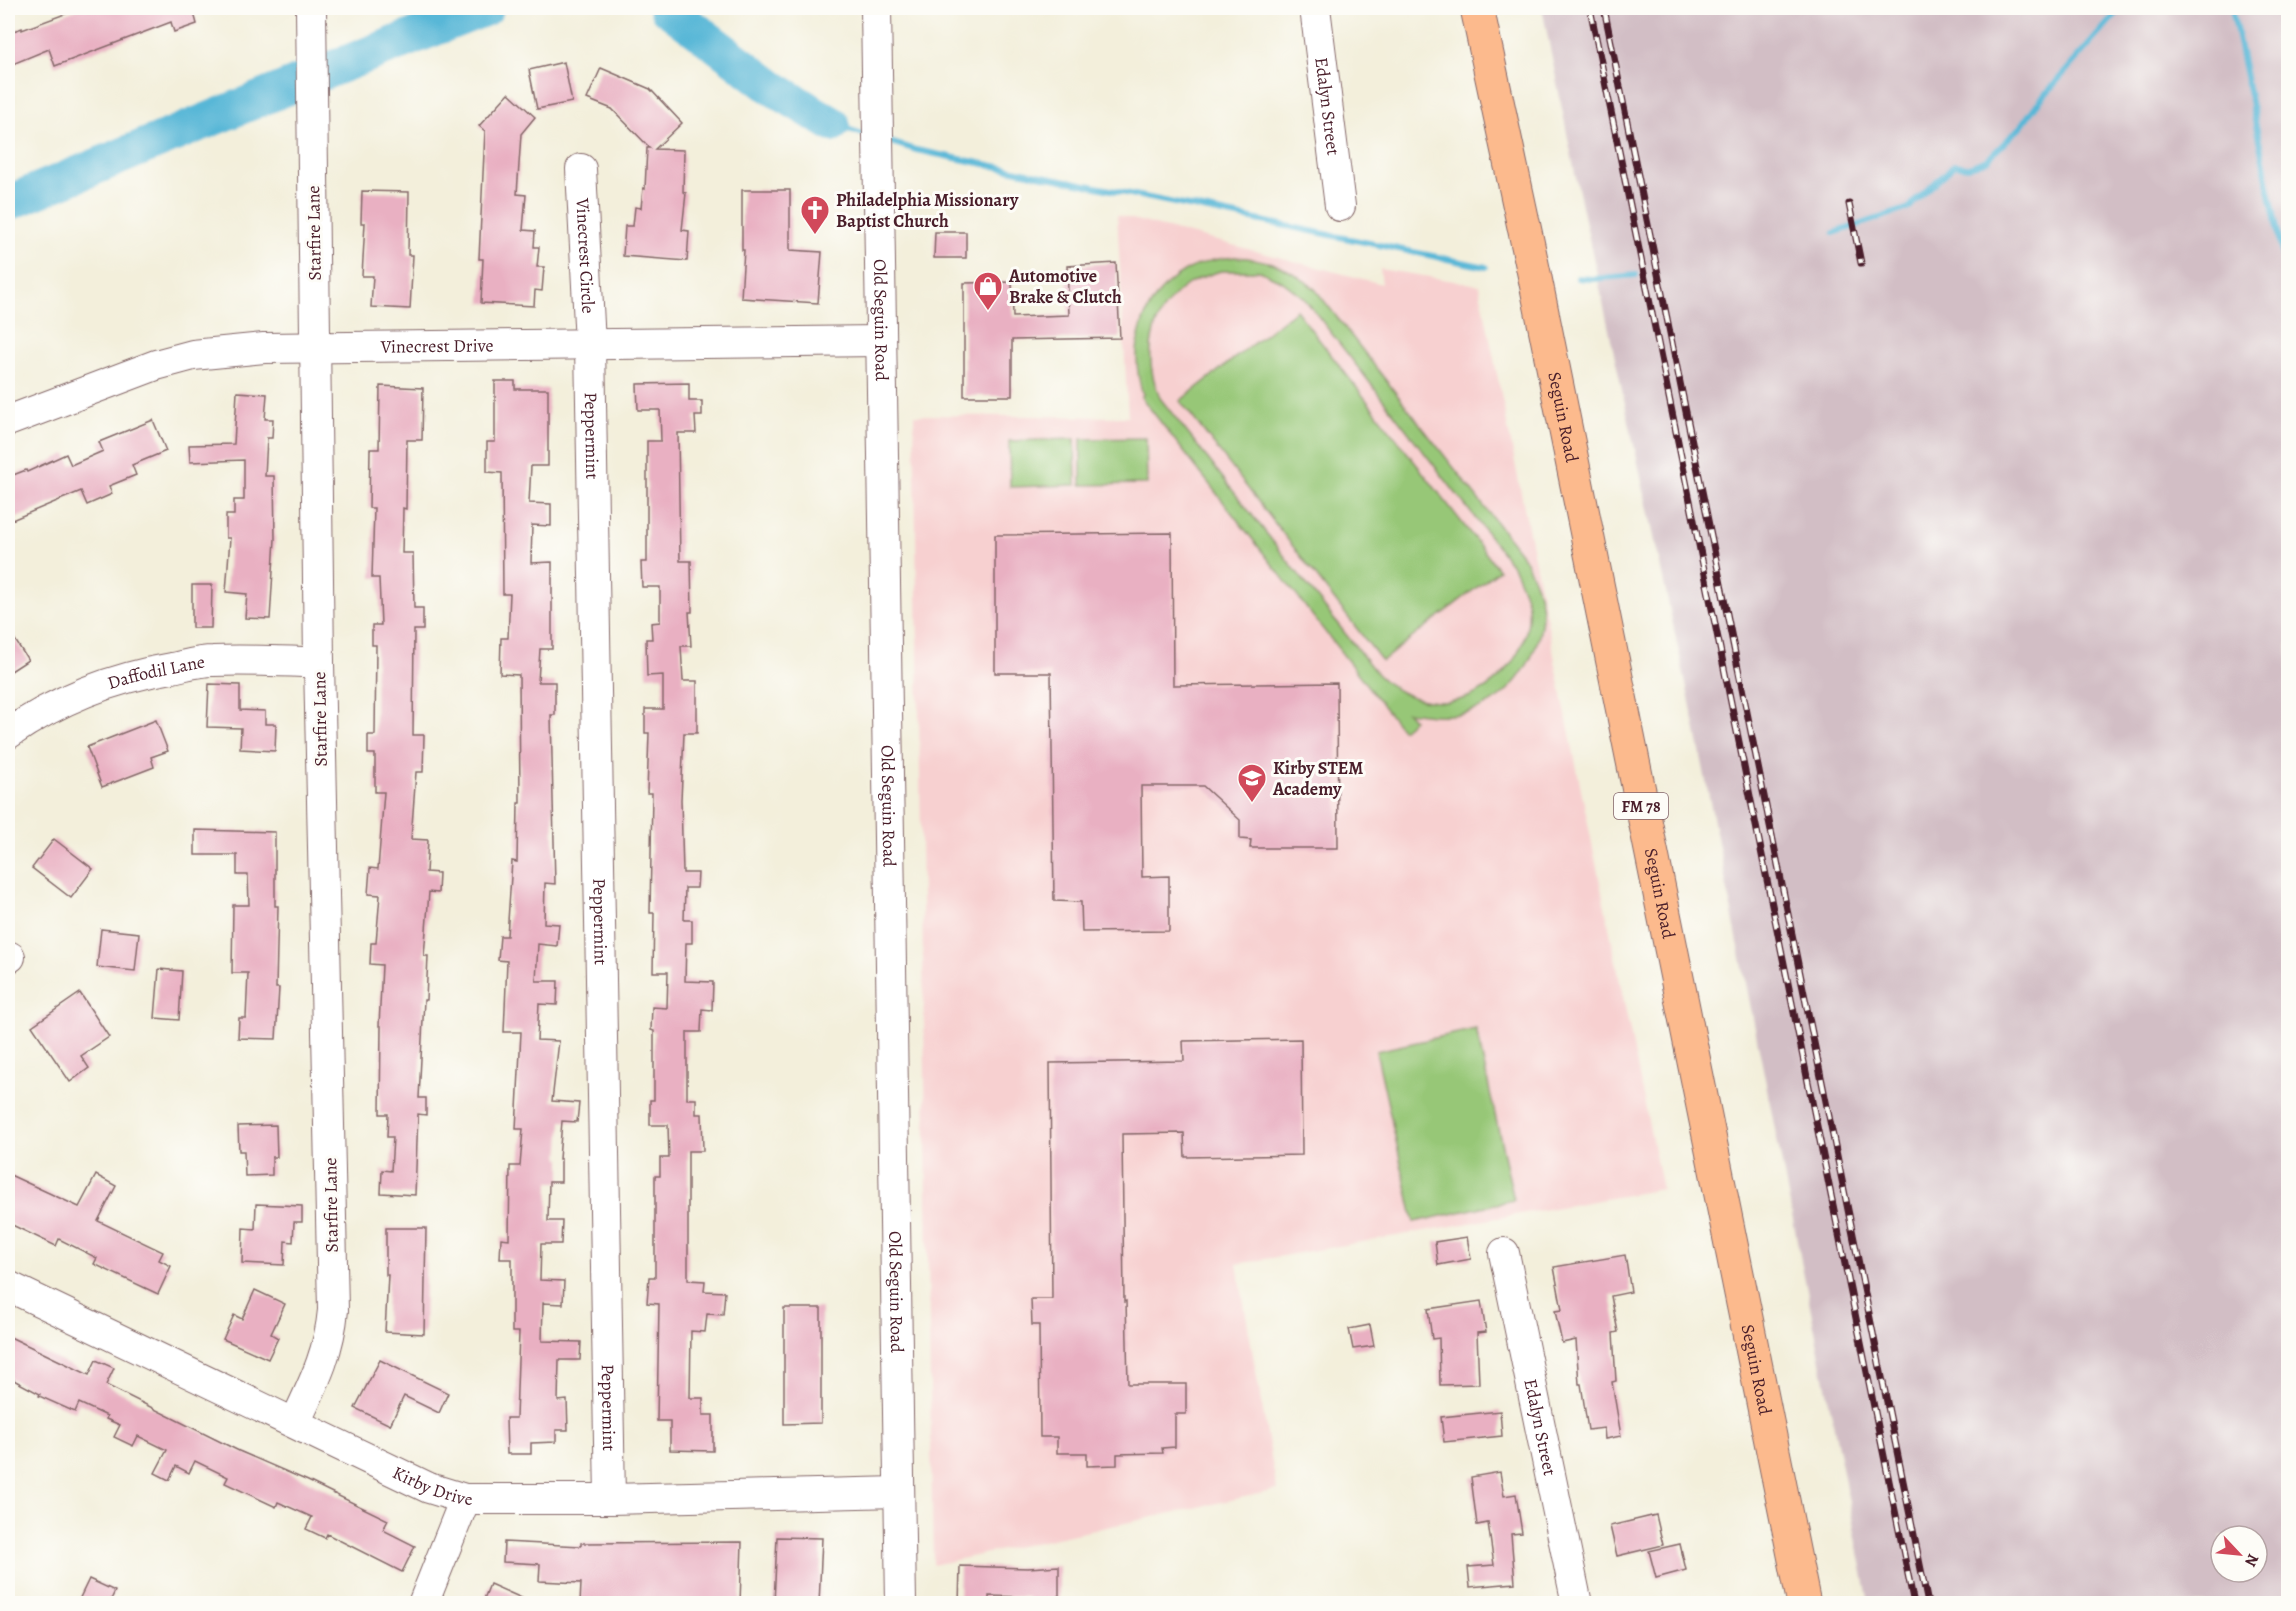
<svg xmlns="http://www.w3.org/2000/svg" width="2296" height="1611" font-family="Alegreya,serif">
	<rect width="100%" height="100%" fill="#fdfcf7"/>
	<filter id="ink" filterUnits="userSpaceOnUse"><feTurbulence type="fractalNoise" baseFrequency=".0167" numOctaves="2"/><feDisplacementMap in="SourceGraphic" scale="12" xChannelSelector="R" yChannelSelector="G"/><feConvolveMatrix kernelMatrix="1 2 1 2 8 2 1 2 1" color-interpolation-filters="sRGB"/></filter>
	<filter id="wash" filterUnits="userSpaceOnUse"><feTurbulence type="fractalNoise" baseFrequency=".008" numOctaves="4" result="noise"/><feDisplacementMap in="SourceGraphic" scale="24" xChannelSelector="R" yChannelSelector="G"/><feGaussianBlur stdDeviation="1.35" result="paint"/><feColorMatrix in="noise" values="0 0 0 0 0 0 0 0 0 0 0 0 0 0 0 0 0 1.4 0 .05"/><feComposite in="paint" operator="in"/></filter>
	<g filter="url(#wash)">
		<rect width="100%" height="100%" fill="#f3efdb"/>
		<path fill="#f7d0d0" d="M1117,215L1382,284L1380,269L1479,285L1662,1189L1237,1264L1277,1490L933,1565L914,415L1128,417Z"/>
		<path fill="#d2bec5" fill-rule="evenodd" d="M1542,8H2288V1603H1869L1694,721L1577,183ZM2221,1536H2257V1572H2221Z"/>
		<g fill="#97c777" stroke="#707351" stroke-width="1.5" fill-rule="evenodd">
			<path d="M1235,257C1270,259 1288,267 1315,289L1524,558C1533,576 1542,594 1542,615C1540,656 1512,699 1472,711C1451,718 1429,715 1407,712L1414,720L1402,730L1141,397L1143,395C1121,325 1161,261 1235,257ZM1221,271H1260L1283,282L1304,298L1514,568C1519,580 1526,593 1528,606C1533,658 1482,710 1429,701C1408,698 1393,689 1377,674L1160,398C1143,358 1148,313 1187,285C1197,278 1209,275 1221,271Z"/>
			<path d="M1296,310L1499,570L1382,661L1180,401Z"/>
			<path d="M1146,438L1147,484L1081,485V439Z"/>
			<path d="M1075,439L1076,485L1010,487L1009,441Z"/>
			<path d="M1476,1029L1514,1200L1414,1222L1376,1051Z"/>
		</g>
		<g fill="none" stroke-linecap="round" stroke-linejoin="round">
			<g stroke="#59b7d7" stroke-width="6">
				<path d="M2232,8L2288,282"/>
				<path d="M832,124L869,136"/>
				<path d="M887,141L916,150L1486,267"/>
				<path d="M1834,233L1909,208L1917,199L1955,165L1968,167L1987,160L2021,126L2037,104L2121,8"/>
				<path d="M1578,278L1592,279L1636,275"/>
			</g>
			<g stroke="#59b7d7" stroke-width="36">
				<path d="M667,8L773,88L832,124"/>
				<path d="M8,203L334,68L486,8"/>
			</g>
		</g>
		<g id="blocks">
			<g fill="#e9b0c2">
				<path d="M81,8H205V9L194,13L197,24L174,32L171,22L55,66L49,49L8,66V33L22,28V30Z"/>
				<path d="M564,62L572,102L537,109L529,70Z"/>
				<path d="M601,68L650,89L682,123L655,149L684,150L683,192L686,193L682,230L689,231L687,261L623,256L625,226H633L635,207L641,208L643,188L645,189L647,148H650L612,109L587,99Z"/>
				<path d="M509,93L535,117L521,134L517,194L526,195L523,230L535,231L534,247H539L537,267H544L542,291L535,290L534,306L481,303L483,259H479L485,131L479,126Z"/>
				<path d="M742,190H790V250L822,252L818,303L741,298L744,250H742Z"/>
				<path d="M362,191L409,192L408,255H413L410,309L371,307L373,276H362L365,223H361Z"/>
				<path d="M935,232H966V258H934Z"/>
				<path d="M1116,263L1120,338L1012,340V396H964V283L1012,282L1013,317L1069,315L1067,266Z"/>
				<path d="M495,381H515V389H548V466H531L529,503L551,504V526L532,525L531,563L552,562V649H540L538,682H555V715H551L555,884L545,883L544,923L559,924L557,946L538,944L536,981H558L557,1005L539,1004L537,1040L559,1041L552,1101L579,1103L577,1122L562,1121L559,1159H561V1182H549L548,1221H562L561,1244H541L540,1280L564,1281L563,1304L543,1303L542,1341L581,1342L580,1360H559L558,1401L567,1400L568,1430H556V1442L531,1443V1454H507L506,1418H516L519,1332H512V1259H500L501,1238L509,1239L510,1166H520L523,1129H516L521,1032H504L507,961L498,960L500,936H507L512,861L517,862L518,803H520L519,675L500,674L501,638H508L510,594H503L502,473L487,472V442H495Z"/>
				<path d="M689,383V401H702V416H695L696,433H678L680,561H691L692,612H689L691,646H681L683,681H697V733H684L681,800L683,873H698L697,888H685L684,920H692V943H686L685,981L713,982L712,1010L702,1009L701,1032H687V1099H696V1114H702L703,1151H688V1280L705,1281L704,1291L725,1292L723,1315L707,1314L705,1332L691,1331L690,1398H703V1415H713V1451L670,1450V1421H657L659,1304L647,1303L649,1277H655V1176H660V1158H669L668,1125H650V1100H654V1031L651,1030L652,1007L667,1008L668,972H653L654,913H650L652,793H647L649,733H645V709H663V675L647,676L646,639H652L651,623L660,622V587H642L641,562H647V441H661L660,410H638L637,384Z"/>
				<path d="M380,386L423,388L422,440H407L406,509L403,508L402,553H413L414,608H423V630H414L413,735H424L423,772H416L411,839L428,840L426,872L439,873L438,893L429,892L424,956H428L426,1000H424L419,1098H426V1115L418,1114L415,1195L381,1193L382,1170L391,1171L393,1137H387L388,1114H380L381,1026H379L382,965L370,964L371,943H376L380,895L368,894L370,868L378,869L384,792H375V754H368V735H375L376,645H372V625H381L379,578H372L374,508H369L370,449H379Z"/>
				<path d="M237,392L267,394L265,419H273L272,438H267L265,476H274L275,539L270,619L245,618L247,594L226,592L230,538H226V515H234V500H244V460L190,462L189,445L234,444Z"/>
				<path d="M153,420L166,451L132,465L136,475L109,486L112,494L87,505L81,491L12,520L8,508V477L26,470L27,472L66,454L71,465L103,451L99,442Z"/>
				<path d="M1172,533L1173,685L1337,683L1338,848H1250L1251,840L1240,839V820L1203,786H1141L1142,877L1169,876V931L1082,932L1081,902L1054,901L1051,673H995V535Z"/>
				<path d="M192,585H212L211,628H192Z"/>
				<path d="M8,629L28,660L8,673Z"/>
				<path d="M209,684L240,685V710L265,711V724H276L275,751L240,749L241,728L207,727Z"/>
				<path d="M156,720L168,751L151,757L154,767L102,787L87,747Z"/>
				<path d="M195,830L275,832V906H278L276,988H279L276,1039L238,1038L239,1018H246L248,973H232L233,905H249L248,875H237V855H195Z"/>
				<path d="M54,839L93,869L71,898L32,868Z"/>
				<path d="M101,929L139,933L135,971L97,967Z"/>
				<path d="M159,969L182,971L179,1020L155,1018Z"/>
				<path d="M80,993L109,1037L81,1056L89,1068L70,1082L32,1026Z"/>
				<path d="M1301,1039L1302,1155L1185,1157L1184,1133L1122,1134L1124,1302L1126,1301L1128,1384H1186V1414H1175V1447L1162,1448L1163,1453L1117,1454V1465L1087,1466V1453H1057V1437H1040L1039,1325H1032L1031,1299H1052L1050,1063L1184,1061L1183,1041Z"/>
				<path d="M276,1125L277,1157H272V1175L245,1176L244,1151H239L238,1126Z"/>
				<path d="M8,1174L79,1207L96,1175L116,1186L98,1221L163,1252L159,1260L171,1266L158,1294L94,1264L97,1258L59,1239L56,1246L8,1223Z"/>
				<path d="M256,1204L302,1206V1222H294L293,1242L285,1241L284,1265L242,1263L243,1228L255,1229Z"/>
				<path d="M386,1228H426L424,1334L385,1332L388,1275H386Z"/>
				<path d="M1467,1237L1471,1259L1438,1265L1435,1242Z"/>
				<path d="M1625,1255L1631,1292L1611,1296L1618,1332L1613,1333L1616,1381L1612,1382L1621,1436L1605,1439L1604,1428L1588,1430L1581,1384H1579L1576,1340L1562,1343L1555,1311L1562,1310L1554,1267Z"/>
				<path d="M255,1290L285,1304L271,1334L278,1338L268,1359L223,1339L234,1315L242,1319Z"/>
				<path d="M1481,1301L1486,1332L1477,1333L1479,1384L1440,1385L1439,1338L1432,1339L1428,1309Z"/>
				<path d="M784,1308H821V1423L784,1424Z"/>
				<path d="M1370,1325L1374,1346L1353,1349L1349,1329Z"/>
				<path d="M8,1336L89,1375L96,1360L114,1368L106,1385L239,1451L308,1481L388,1520L383,1530L415,1546L402,1572L327,1534L325,1538L306,1529L312,1517L278,1502L276,1507L225,1483L228,1477L195,1461L189,1473L176,1466L169,1480L155,1473L167,1450L138,1436L133,1446L114,1437L120,1425L106,1419L107,1416L79,1403L75,1412L39,1396L40,1394L8,1377Z"/>
				<path d="M380,1360L448,1393L439,1413L404,1396L390,1425L355,1408Z"/>
				<path d="M1500,1411L1502,1436L1444,1442L1441,1417Z"/>
				<path d="M1500,1472L1504,1496L1516,1494L1522,1533L1511,1534L1515,1583L1470,1587L1468,1567L1494,1565L1488,1523L1477,1525L1471,1477Z"/>
				<path d="M1656,1515L1663,1545L1617,1556L1610,1526Z"/>
				<path d="M777,1537L822,1538L819,1604H774Z"/>
				<path d="M504,1542L581,1546V1543L742,1542L740,1604H580L581,1583L539,1581L540,1564L503,1562Z"/>
				<path d="M1680,1544L1686,1570L1656,1578L1649,1551Z"/>
				<path d="M960,1566L1028,1568L1059,1566V1604H1029L1028,1597L989,1596V1604H959Z"/>
				<path d="M89,1579L115,1591L109,1604H77Z"/>
				<path d="M490,1584L535,1604H482Z"/>
			</g>
		</g>
	</g>
	<g filter="url(#ink)">
		<use href="#blocks" fill-opacity="0" stroke="#856869" stroke-width="1.5"/>
		<g fill="none" stroke-linecap="round" stroke-linejoin="round">
			<g stroke="#856869" stroke-width="32">
				<g id="minor">
					<path id="s1" d="M876,8L901,1604"/>
					<path id="s2" d="M1315,8L1340,206"/>
					<path id="s3" d="M581,169L590,344L610,1499"/>
					<path id="s4" d="M8,421L156,365L193,355L264,348L880,341"/>
					<path id="s5" d="M8,734C58,699 112,678 172,668C186,665 200,661 213,661C248,659 284,662 319,662"/>
					<path d="M8,956L10,957"/>
					<path id="s6" d="M1504,1253L1577,1604"/>
					<path id="s7" d="M8,1286L429,1488L465,1499H610L899,1492"/>
					<path d="M295,1423C313,1384 329,1354 333,1310L319,662L311,8"/>
					<path d="M423,1604L465,1499"/>
				</g>
			</g>
			<g stroke="#856869" stroke-width="35">
				<g id="major">
					<path id="s8" d="M1477,8L1535,278L1804,1604"/>
				</g>
			</g>
			<use href="#minor" stroke="#fff" stroke-width="30"/>
			<use href="#major" stroke="#fcba8d" stroke-width="33"/>
			<g stroke="#4a1f2b" stroke-width="7">
				<g id="rail">
					<path d="M1590,8L1914,1604"/>
					<path d="M1604,8L1928,1604"/>
					<path d="M1849,204L1861,263"/>
				</g>
			</g>
			<use href="#rail" stroke="#fdfcf7" stroke-width="4.5" stroke-dasharray="14" stroke-linecap="butt"/>
		</g>
	</g>
	<defs>
		<g id="church-pin" transform="scale(1.5)"><path d="M0 17L-7.5 6A9.5 9.5 0 1 1 7.5 6Z" fill="#d1495b" stroke="#fdfcf7"/><path d="M-1.2-6h2.4v3.5h3.3v2.4h-3.3V6h-2.4V-.1h-3.3v-2.4h3.3Z" fill="#fff"/></g>
		<g id="shop-pin" transform="scale(1.5)"><path d="M0 17L-7.5 6A9.5 9.5 0 1 1 7.5 6Z" fill="#d1495b" stroke="#fdfcf7"/><path d="M-5-2.5h2.3a2.7 3.5 0 0 1 5.4 0H5L5.5 6h-11ZM-1.5-2.5h3a1.5 2.3 0 0 0-3 0Z" fill="#fff"/></g>
		<g id="school-pin" transform="scale(1.5)"><path d="M0 17L-7.5 6A9.5 9.5 0 1 1 7.5 6Z" fill="#d1495b" stroke="#fdfcf7"/><path d="M0-5L7-2L0 1L-7-2ZM-4 1L0 2.5L4 1V4Q0 6-4 4Z" fill="#fff"/></g>
	</defs>
	<g fill-rule="evenodd">
		<use href="#church-pin" x="815" y="210"/>
		<use href="#shop-pin" x="988" y="286"/>
		<use href="#school-pin" x="1252" y="778"/>
	</g>
	<g text-anchor="middle" stroke-width="6" stroke-linejoin="round" paint-order="stroke">
		<rect fill="#fdfcf7" stroke="#806168" stroke-width="1.5" x="1614" y="793" width="54" height="26" rx="4.5"/>
		<g font-size="16" font-weight="bold" fill="#4a1f2b">
			<text x="1641" y="812">FM 78</text>
		</g>
		<g font-size="18" fill="#4a1f2b" stroke="#fdfcf7">
			<text dy="6" stroke="none"><textPath href="#s2" startOffset="99">Edalyn Street</textPath></text>
			<text transform="translate(314 233) rotate(-91)" y="6">Starfire Lane</text>
			<text dy="6" stroke="none"><textPath href="#s3" startOffset="87">Vinecrest Circle</textPath></text>
			<text dy="6" stroke="none"><textPath href="#s1" startOffset="312">Old Seguin Road</textPath></text>
			<text dy="6" stroke="none"><textPath href="#s4" startOffset="441">Vinecrest Drive</textPath></text>
			<text dy="6" stroke="none"><textPath href="#s8" startOffset="418">Seguin Road</textPath></text>
			<text dy="6" stroke="none"><textPath href="#s3" startOffset="267">Peppermint</textPath></text>
			<text dy="6" stroke="none"><textPath href="#s5" startOffset="162">Daffodil Lane</textPath></text>
			<text transform="translate(320 719) rotate(-91)" y="6">Starfire Lane</text>
			<text dy="6" stroke="none"><textPath href="#s1" startOffset="798">Old Seguin Road</textPath></text>
			<text dy="6" stroke="none"><textPath href="#s8" startOffset="904">Seguin Road</textPath></text>
			<text dy="6" stroke="none"><textPath href="#s3" startOffset="753">Peppermint</textPath></text>
			<text transform="translate(331 1205) rotate(-91)" y="6">Starfire Lane</text>
			<text dy="6" stroke="none"><textPath href="#s1" startOffset="1284">Old Seguin Road</textPath></text>
			<text dy="6" stroke="none"><textPath href="#s8" startOffset="1390">Seguin Road</textPath></text>
			<text dy="6" stroke="none"><textPath href="#s3" startOffset="1239">Peppermint</textPath></text>
			<text dy="6" stroke="none"><textPath href="#s6" startOffset="178">Edalyn Street</textPath></text>
			<text dy="6" stroke="none"><textPath href="#s7" startOffset="470">Kirby Drive</textPath></text>
		</g>
		<g font-size="18" font-weight="bold" fill="#4a1f2b" stroke="#fdfcf7" text-anchor="start">
			<text x="836" y="206">Philadelphia Missionary<tspan x="836" dy="21">Baptist Church</tspan></text>
			<text x="1009" y="282">Automotive<tspan x="1009" dy="21">Brake &amp; Clutch</tspan></text>
			<text x="1273" y="774">Kirby STEM<tspan x="1273" dy="21">Academy</tspan></text>
		</g>
	</g>
	<rect width="2296" height="1611" fill="none" stroke="#fdfcf7" stroke-width="30"/>
	<g transform="translate(2239 1554) rotate(116)"><circle r="28" fill="#fdfcf7" stroke="#b5a4a5" stroke-width="1.5"/>
	<path d="M0-4.5L10 22L0 15L-10 22Z" fill="#d1495b"/>
	<text y="-9" font-size="16" font-weight="bold" text-anchor="middle" fill="#4a1f2b">N</text>
	</g>
</svg>
